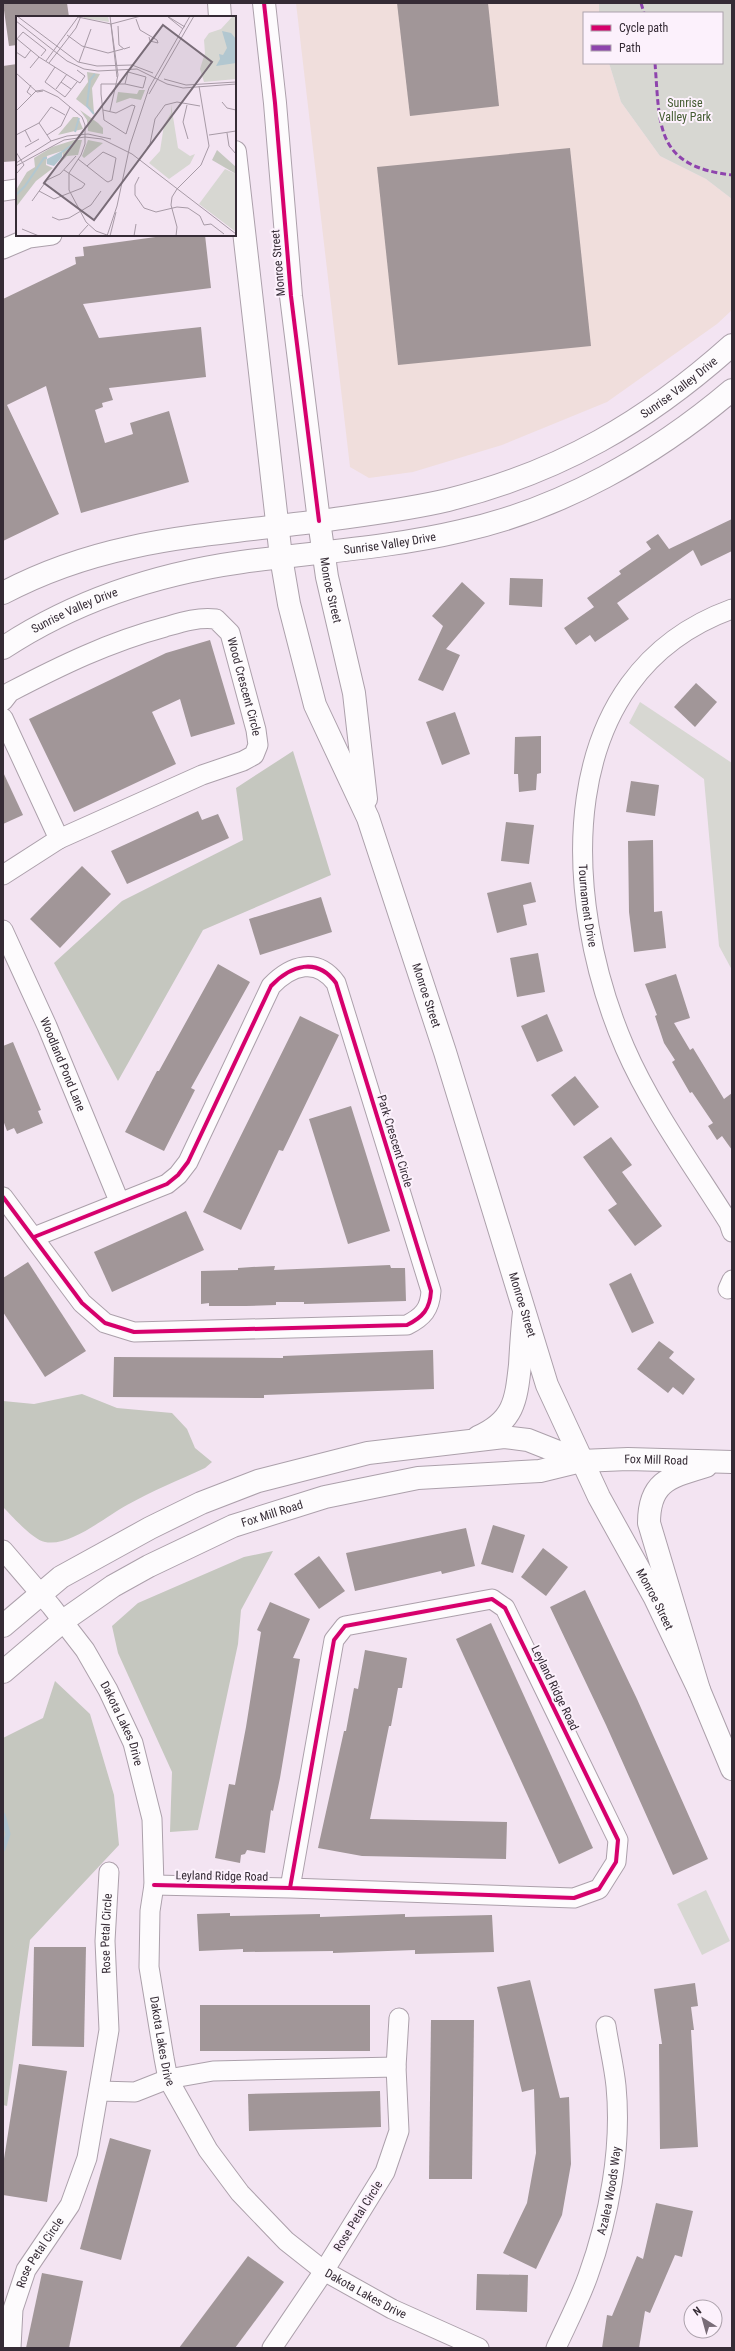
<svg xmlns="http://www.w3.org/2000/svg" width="735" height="2351" font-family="'Roboto Condensed',sans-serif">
	<rect width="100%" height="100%" fill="#f3e4f2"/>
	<path fill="#f0dedc" d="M296,3H599V13H584V63H609L621,102L660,156L706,179L732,199V310L717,324L607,402L502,445L413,472L369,478L350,467Z"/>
	<g fill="#d7d7d2">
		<path d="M599,3H732V199L706,179L660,156L621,102L609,63H722V13H599Z"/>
		<path d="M640,702L732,763V970L719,946L704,779L629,723Z"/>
		<path d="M706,1890L730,1941L702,1955L677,1904Z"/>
	</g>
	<g fill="#c5c7bf">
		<path d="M293,751L331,875L203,930L118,1081L54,963L122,901L243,840L236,788Z"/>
		<path d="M82,1394L117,1408L172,1413L187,1429L195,1448L212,1462L205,1468C179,1480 152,1491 127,1505C106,1516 71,1547 45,1542C33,1540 12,1516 3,1507V1401L34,1404Z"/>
		<path d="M273,1551L241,1610L238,1644L198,1830L170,1832L172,1772L118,1653L112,1626L138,1603L244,1557Z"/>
		<path d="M55,1681L90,1714L114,1795L119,1845L30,1940L7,2106L3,2105V1738L43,1718Z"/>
	</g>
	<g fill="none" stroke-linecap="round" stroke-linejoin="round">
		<path stroke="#b2c7d0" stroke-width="5" d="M3,1815L8,1834L3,1849"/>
	</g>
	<g fill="#a19698">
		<path d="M3,3H67L69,17H17V45L9,46Z"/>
		<path d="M397,3H488L499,106L410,116Z"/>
		<path d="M17,64V161L3,162V66Z"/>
		<path d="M570,148L591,346L398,365L377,167Z"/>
		<path d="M170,235H205L211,288L83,304L99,338L201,327L206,377L109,388L113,400L102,403L103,407L95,410L105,443L133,434L130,423L169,411L189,482L81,513L46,386L7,405L59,514L3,541V299L76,264L75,257L84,256L83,247Z"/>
		<path d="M732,519V551L701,566L693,550L617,603L629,619L595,642L590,635L576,645L564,628L594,607L587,598L621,574L619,571L651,549L646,542L658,534L669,549Z"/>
		<path d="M510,578L543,579L542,607L509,605Z"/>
		<path d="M462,582L485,603L446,649L460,655L443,691L418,680L443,626L432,616Z"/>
		<path d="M210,640L235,724L191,737L180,699L152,712L176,764L74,812L29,719L166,653Z"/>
		<path d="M696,683L717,702L695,727L674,707Z"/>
		<path d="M455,712L470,754L442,765L426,722Z"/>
		<path d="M541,736V773L537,774L536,790L519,792L518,774H514L515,737Z"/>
		<path d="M3,772L23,815L3,824Z"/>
		<path d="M631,781L659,785L655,816L626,812Z"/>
		<path d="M198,811L202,820L218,814L229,838L127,884L111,851Z"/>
		<path d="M506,822L534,825L529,864L501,861Z"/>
		<path d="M653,840L654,912L662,911L666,948L634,952L629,912L628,841Z"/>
		<path d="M82,866L111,894L60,948L30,919Z"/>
		<path d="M531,882L536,902L523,905L527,925L497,933L487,893Z"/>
		<path d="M321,897L332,932L260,955L249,919Z"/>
		<path d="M538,953L545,992L517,997L510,958Z"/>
		<path d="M218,964L250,982L191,1088L195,1090L164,1151L125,1132L157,1071H159Z"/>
		<path d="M676,974L690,1018L674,1023L690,1050L693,1048L724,1099L732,1093V1150L722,1136L717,1140L708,1126L713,1123L692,1092L690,1093L672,1062L675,1060L664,1043L655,1016L657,1015L645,984Z"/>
		<path d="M547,1014L563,1051L537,1062L521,1026Z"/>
		<path d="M300,1016L339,1035L283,1151L279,1150L241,1230L203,1212Z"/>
		<path d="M13,1042L41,1110L38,1111L43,1123L17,1134L14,1128L7,1131L3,1120V1046Z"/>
		<path d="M575,1076L599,1107L574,1126L551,1095Z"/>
		<path d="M351,1106L390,1231L348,1244L309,1119Z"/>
		<path d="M611,1137L632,1165L622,1172L662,1226L635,1246L608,1210L617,1204L583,1157Z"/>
		<path d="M186,1211L204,1250L112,1292L94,1252Z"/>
		<path d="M28,1262L86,1351L45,1377L3,1312V1278Z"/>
		<path d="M390,1265L391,1268H405L406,1301L304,1304V1302H276V1305L246,1306H209V1303L201,1304V1271L238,1270V1268L252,1267L275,1266L274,1270Z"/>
		<path d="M631,1273L654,1323L632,1333L609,1284Z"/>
		<path d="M659,1341L674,1352L669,1358L695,1379L683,1395L673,1387L668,1393L637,1369Z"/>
		<path d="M433,1350L434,1389L264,1395V1398L113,1397L114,1357L283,1358V1356Z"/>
		<path d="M493,1525L525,1535L513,1573L481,1564Z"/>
		<path d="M466,1528L475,1566L442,1574L441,1571L355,1591L346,1553Z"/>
		<path d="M543,1548L568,1567L546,1596L521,1577Z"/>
		<path d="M319,1556L345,1591L319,1609L294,1574Z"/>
		<path d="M585,1590L637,1699L708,1859L673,1875L606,1725L550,1607Z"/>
		<path d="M270,1602L310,1619L293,1658L300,1659L280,1778L273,1811L271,1810L265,1853L247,1850L245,1854L241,1855L240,1863L215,1858L229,1784L235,1785L246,1727L261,1632L257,1630Z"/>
		<path d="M491,1623L593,1848L559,1864L456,1639Z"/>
		<path d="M365,1650L407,1658L402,1688H398L391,1726H389L370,1819L507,1822L506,1859L362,1856L318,1848L344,1731H346L354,1688L358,1689Z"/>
		<path d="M230,1913V1916L320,1914V1917L405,1914V1917L492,1915L494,1952L415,1954V1950L333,1953V1951L243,1952V1949L199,1951L197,1914Z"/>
		<path d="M34,1947H86L84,2047L32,2046Z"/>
		<path d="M530,1980L560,2098L569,2097L571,2164L562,2215L536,2269L503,2253L527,2203L536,2153L534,2089L522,2092L497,1987Z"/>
		<path d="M695,1983L698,2006L691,2007L694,2030H691L698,2147L660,2149L659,2044H662L654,1989Z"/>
		<rect x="200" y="2005" width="170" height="46"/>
		<path d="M431,2020H474L472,2179H429Z"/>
		<path d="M19,2064L67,2071L47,2202L3,2195V2165Z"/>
		<path d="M380,2091L381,2127L249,2131L248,2094Z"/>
		<path d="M110,2138L151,2150L121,2260L80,2249Z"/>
		<path d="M656,2203L693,2211L682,2257L675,2255L650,2313L645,2311L639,2348H602L607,2315L612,2316L637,2256L643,2259Z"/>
		<path d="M248,2256L284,2282L235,2348H179Z"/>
		<path d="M42,2273L83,2281L69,2348H26Z"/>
		<path d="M477,2274L528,2275L527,2312L476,2310Z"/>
	</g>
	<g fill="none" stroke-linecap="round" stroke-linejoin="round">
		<g stroke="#aca0ab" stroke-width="21">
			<g id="street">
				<path d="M3,191L17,189"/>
				<path d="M3,249L29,238L52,235"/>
				<path id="s1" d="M732,609C550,675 561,900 625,1048C651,1108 694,1167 729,1223L732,1232"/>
				<path id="s2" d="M3,701L10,692C60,666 109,642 165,627C182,622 197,617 216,619L230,633L256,730L258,745L254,755L243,761L202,775L59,839L3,718"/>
				<path d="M3,875L59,839"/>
				<path id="s3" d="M3,930L47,1026L119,1201"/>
				<path d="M3,1197L82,1303L105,1323L134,1332L407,1325C423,1317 430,1309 431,1291L336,983C317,957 291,965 271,986L188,1162L178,1175L167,1184L34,1237"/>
				<path d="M728,1289L732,1280"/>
				<path id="s4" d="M3,1550L51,1606L85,1650L108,1690L133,1743L152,1819L154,1885L150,1911L149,1967L164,2058L168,2079L208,2150L240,2193L286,2241L324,2271L392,2309L479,2348"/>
				<path d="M154,1885L290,1888L574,1898L599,1889L616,1862L618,1840L505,1608L492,1599L345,1626L334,1640L290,1888"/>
				<path d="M396,2067L399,2018"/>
				<path d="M99,2091L135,2092L168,2079L213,2071L396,2067L399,2131L385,2172L324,2271L272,2348"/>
				<path id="s5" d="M11,2348L13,2309L26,2270L70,2205L87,2158L109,2030L105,1941L109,1872"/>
				<path id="s6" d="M556,2348C567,2324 579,2301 588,2276C609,2218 622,2148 616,2086C614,2066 609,2046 606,2026"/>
			</g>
		</g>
		<g stroke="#aca0ab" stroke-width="24">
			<g id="secondary">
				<path d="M219,3L220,17"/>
				<path id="s7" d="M264,3L275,103L291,296L319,521L327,577L354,693L366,799"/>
				<path id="s8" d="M235,152L281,557L289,604L315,705L368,818L445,1052L547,1385L599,1497L655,1598L699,1690L732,1769"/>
				<path id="s9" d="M3,593C107,538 206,536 320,521C362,515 406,510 448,500C560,472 646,422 732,345"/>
				<path id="s10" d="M3,648C76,600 156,574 242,562C316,552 389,548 461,531C561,509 654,456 732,390"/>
			</g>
		</g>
		<g stroke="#aca0ab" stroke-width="24">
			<g id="primary">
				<path d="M478,1437C514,1421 516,1401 520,1365C521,1347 522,1330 524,1312"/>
				<path d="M3,1626L61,1577L150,1528L201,1503L258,1481L368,1453L504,1437L528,1440L581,1461"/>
				<path id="s11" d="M3,1672L63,1621L113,1586L149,1566L233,1526L325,1497L418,1478L540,1471L581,1461L628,1459L732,1462"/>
				<path d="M699,1690L649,1523C649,1481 670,1477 706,1466"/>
			</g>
		</g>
		<use href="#street" stroke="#fdfbfd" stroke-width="19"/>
		<use href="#secondary" stroke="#fdfbfd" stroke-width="22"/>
		<use href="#primary" stroke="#fdfbfd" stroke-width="22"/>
		<g stroke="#8e44ad" stroke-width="3" stroke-dasharray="6 3" stroke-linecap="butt">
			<path d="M641,3L644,13"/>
			<path d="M655,63C660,127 655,166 732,175"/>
		</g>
		<g stroke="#fcf1fc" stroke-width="6">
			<g id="cycleway">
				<path d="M264,3L275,103L291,296L319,521"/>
				<path d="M3,1197L82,1303L105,1323L134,1332L407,1325C423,1317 430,1309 431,1291L336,983C317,957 291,965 271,986L188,1162L178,1175L167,1184L34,1237"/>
				<path d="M154,1885L290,1888L574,1898L599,1889L616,1862L618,1840L505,1608L492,1599L345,1626L334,1640L290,1888"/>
			</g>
		</g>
		<use href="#cycleway" stroke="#d6006c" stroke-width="4"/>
	</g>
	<g text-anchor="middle" stroke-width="4" stroke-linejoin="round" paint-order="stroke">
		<g font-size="12" fill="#445c32" stroke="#fcf1fc">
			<text x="685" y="107">Sunrise<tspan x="685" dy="14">Valley Park</tspan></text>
		</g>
		<g font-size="12" fill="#352b35" stroke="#fcf1fc">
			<text transform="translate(278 263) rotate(-95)" y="4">Monroe Street</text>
			<text dy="4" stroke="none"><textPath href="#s9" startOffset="716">Sunrise Valley Drive</textPath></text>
			<text dy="4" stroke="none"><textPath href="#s10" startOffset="405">Sunrise Valley Drive</textPath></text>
			<text dy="4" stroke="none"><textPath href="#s7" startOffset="591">Monroe Street</textPath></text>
			<text dy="4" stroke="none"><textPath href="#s10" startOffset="81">Sunrise Valley Drive</textPath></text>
			<text dy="4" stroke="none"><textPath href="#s2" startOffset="307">Wood Crescent Circle</textPath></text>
			<text dy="4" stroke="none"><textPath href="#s1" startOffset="360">Tournament Drive</textPath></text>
			<text dy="4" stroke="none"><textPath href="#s8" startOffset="871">Monroe Street</textPath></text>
			<text dy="4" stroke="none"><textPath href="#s3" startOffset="147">Woodland Pond Lane</textPath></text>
			<text transform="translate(395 1141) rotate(73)" y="4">Park Crescent Circle</text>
			<text dy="4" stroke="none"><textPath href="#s8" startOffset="1195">Monroe Street</textPath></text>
			<text dy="4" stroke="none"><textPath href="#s11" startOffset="705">Fox Mill Road</textPath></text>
			<text dy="4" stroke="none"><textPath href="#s11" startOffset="315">Fox Mill Road</textPath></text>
			<text dy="4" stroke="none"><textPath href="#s8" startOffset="1519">Monroe Street</textPath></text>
			<text transform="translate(555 1688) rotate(64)" y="4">Leyland Ridge Road</text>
			<text dy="4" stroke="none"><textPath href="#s4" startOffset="212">Dakota Lakes Drive</textPath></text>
			<text transform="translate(222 1876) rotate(1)" y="4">Leyland Ridge Road</text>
			<text dy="4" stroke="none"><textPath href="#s5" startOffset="435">Rose Petal Circle</textPath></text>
			<text dy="4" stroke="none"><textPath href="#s4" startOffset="536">Dakota Lakes Drive</textPath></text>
			<text dy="4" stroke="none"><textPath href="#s6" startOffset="167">Azalea Woods Way</textPath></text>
			<text transform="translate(358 2216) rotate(-58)" y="4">Rose Petal Circle</text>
			<text dy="4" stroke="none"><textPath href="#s5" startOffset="102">Rose Petal Circle</textPath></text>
			<text dy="4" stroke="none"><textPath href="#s4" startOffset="872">Dakota Lakes Drive</textPath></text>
		</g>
	</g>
	<g transform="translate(16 16)">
		<rect width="220" height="220" fill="#f3e4f2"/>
		<path d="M68,0H92L93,6L68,2ZM217,0H220V63L188,66L184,53L189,37L188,24L193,17L205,13ZM155,88L162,132L174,140L179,138L174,148L153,163L133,147L144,135L148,109L155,97ZM209,153L220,158V216L183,188Z" fill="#d7d7d2"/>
		<path d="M71,56L84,58L76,72L78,97L60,83L72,66ZM123,74H129L125,84L114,82L100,87L102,76L121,78ZM64,94L82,107L87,112V118L72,115L71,104ZM57,101H62L67,113L42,119ZM58,124H66L62,139L51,140L41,150L47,141L46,135L31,140L30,149L37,152L20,165L0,191V174L11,156L19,151L18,142L36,131ZM72,124L87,127L68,142L66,140ZM201,134L220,151V158L196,144Z" fill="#c5c7bf"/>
		<path d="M206,15L215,17L220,23V47L200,50L204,43L203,38L207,39L211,32ZM46,135V141L38,150L31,148V143Z" fill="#b2c7d0"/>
		<path fill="none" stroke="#b2c7d0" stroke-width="2" d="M78,98L71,90L74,64L79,58M59,116L63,102M46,136L56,129M0,179L9,170L28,142H31"/>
		<path fill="none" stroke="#a79aa6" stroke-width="1" d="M1,0L62,46L81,50L116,49L137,57M94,0L101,61M151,0L169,11M62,1L95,8L125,0M152,1L167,13M120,3L124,14L141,24L142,27L134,25L133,21M0,5L51,45L68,53L82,55L121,53L151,68L167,72L220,68M102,10L103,29L108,33L114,31M51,19L66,30L92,37L107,33M0,22L23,41L64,67L69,60L61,54M0,24L7,16L30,34L25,40M0,36L9,42L15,34M30,45L62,1M63,46L75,13M33,47L60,12L65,0M39,51L29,66L49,81L61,66M14,52L23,41M112,56L130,61L127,72L109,68ZM0,57L21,76L27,75M148,63L170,69L220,66M45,66L55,73M15,69L11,76L16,80M40,73L51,58M20,75L27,74L42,81L66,101L69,109V128L65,139L53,157V174L70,206L80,215L91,219M133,78L178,0M206,86L211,92L220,94M171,89L167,106L172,123M87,94L100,97L116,89L119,90L110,118L88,104L85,78V68H109M0,95L20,75M94,95L102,59L95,8M23,107L35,125M9,114L15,126M211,117L213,130L220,138M0,119L23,107L35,91L49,99M31,119L45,110L54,91M193,119L220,115M9,131L23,123M131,132L134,128L139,103L149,89L161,86L184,90M0,136L8,149L1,157M62,143L90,165L92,166L96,164L100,142L87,136L71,150M0,147L35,125L51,120L72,118L95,123M0,150L48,124L69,121L86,123L116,138L220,218M123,161L119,169V179L128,192L140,196L161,191L172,192L184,200L188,209L195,208L208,218M23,175L38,183L66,172L69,168L48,154M16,185L31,164L44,158L60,140M36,201L43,204L53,202L75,189L85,175M6,213L23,220M62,220L72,209M91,220L101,190L114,129L133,72L174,0M94,220L100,196M118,220L120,208M160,220L161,211L155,189L156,181L161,173L185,149L193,130L183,70"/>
		<path fill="#786c77" fill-opacity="0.15" stroke="#786c77" stroke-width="2" d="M147,9L196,46L78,204L28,167Z"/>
		<rect width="220" height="220" fill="none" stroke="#352b35" stroke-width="2"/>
	</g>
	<rect width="735" height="2351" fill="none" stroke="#352b35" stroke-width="8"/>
	<rect x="583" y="12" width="140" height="52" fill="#fcf1fc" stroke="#aca2ac"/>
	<rect x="591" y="25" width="20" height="6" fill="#d6006c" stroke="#aca2ac"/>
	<text x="619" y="32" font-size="12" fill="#352b35">Cycle path</text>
	<rect x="591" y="45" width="20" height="6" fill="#8e44ad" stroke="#aca2ac"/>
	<text x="619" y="52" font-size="12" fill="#352b35">Path</text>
	<g transform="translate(703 2319) rotate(323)"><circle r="19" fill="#fcf1fc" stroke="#aca2ac"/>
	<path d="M0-3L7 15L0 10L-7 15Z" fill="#786c77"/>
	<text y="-6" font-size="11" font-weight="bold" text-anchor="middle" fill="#352b35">N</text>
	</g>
</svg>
